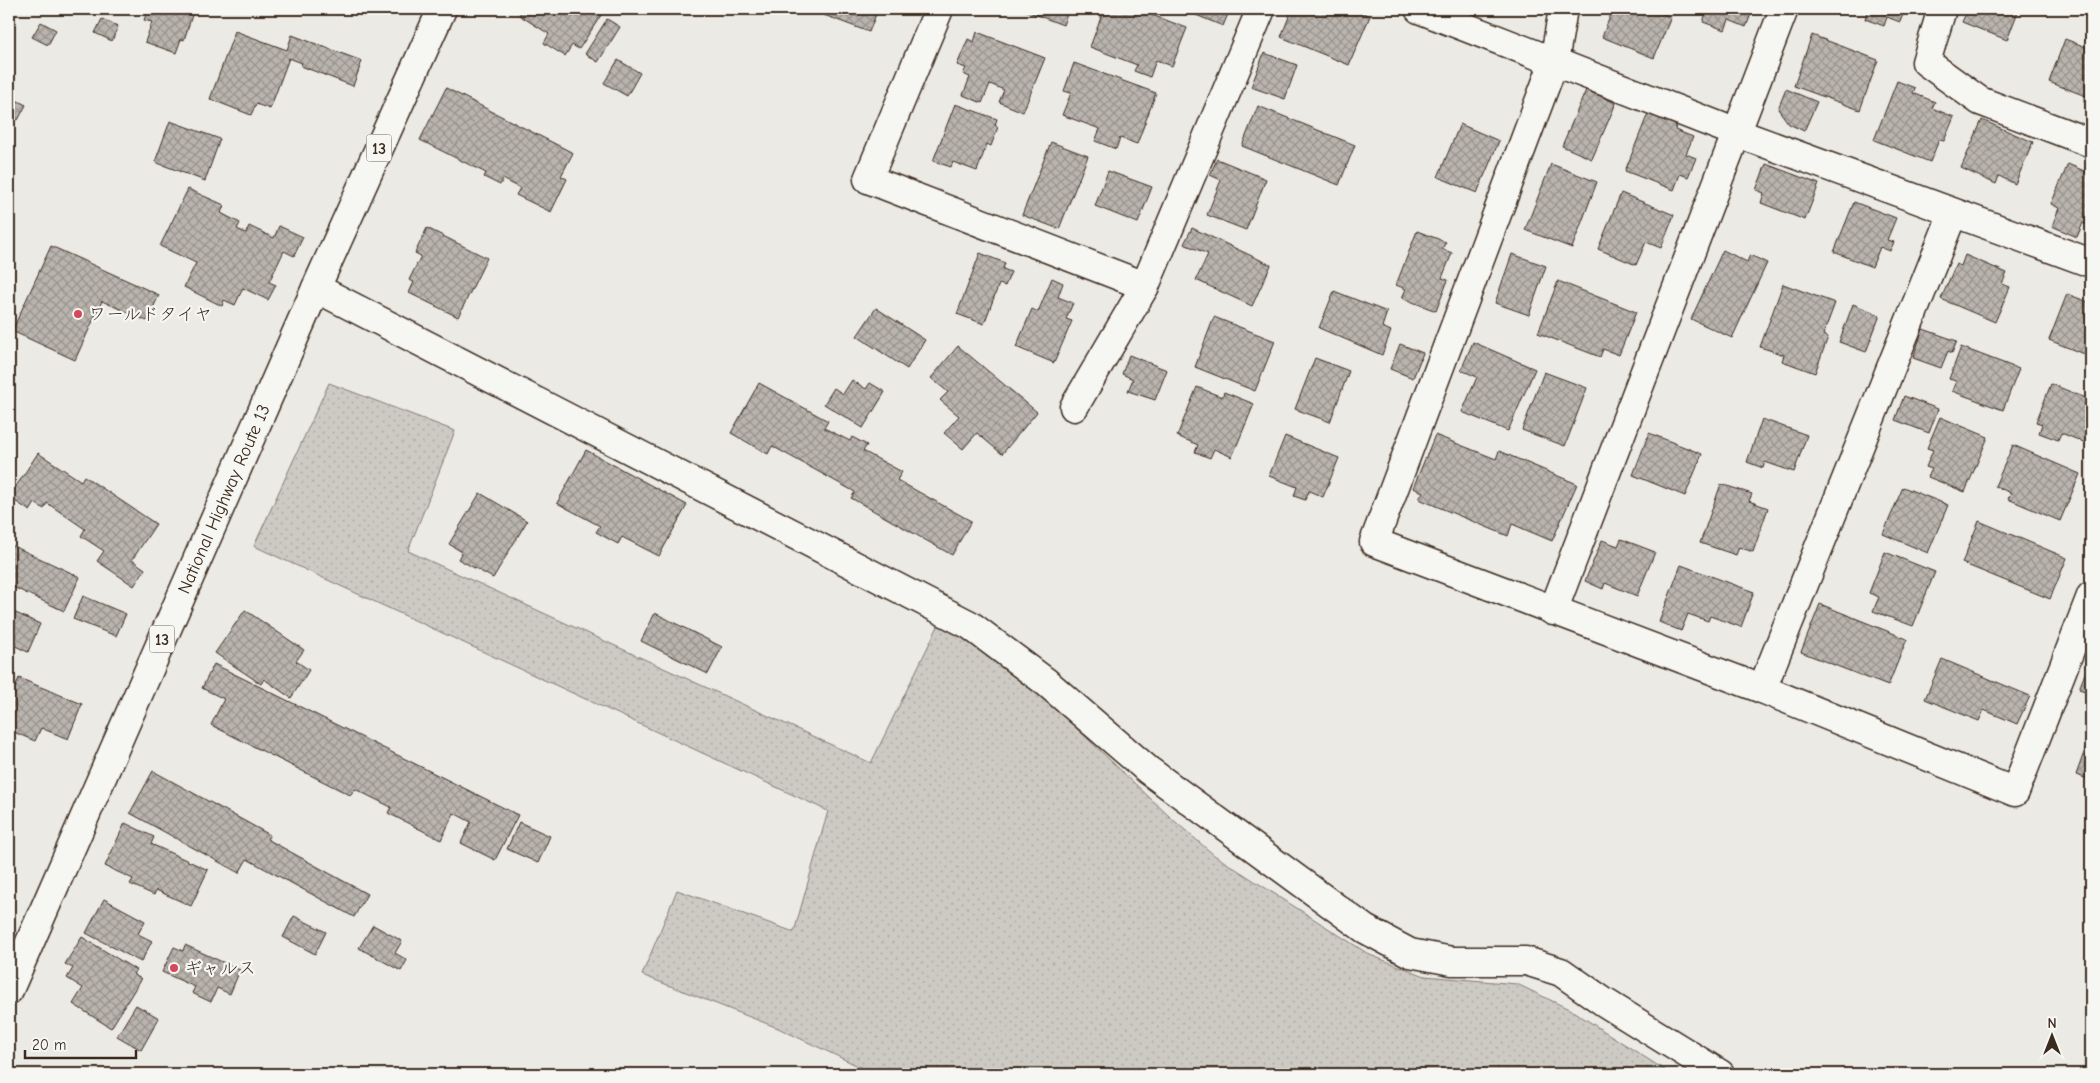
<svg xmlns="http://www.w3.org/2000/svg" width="2100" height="1083" font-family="'Comic Neue','Klee One',sans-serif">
	<defs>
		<pattern id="grass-dots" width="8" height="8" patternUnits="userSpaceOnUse" patternTransform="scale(1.25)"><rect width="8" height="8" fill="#cdcac4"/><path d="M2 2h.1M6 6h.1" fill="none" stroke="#b1aea8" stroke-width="1.8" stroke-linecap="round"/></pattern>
		<pattern id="forest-firs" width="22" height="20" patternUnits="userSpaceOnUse" patternTransform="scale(1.25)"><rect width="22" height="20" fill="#cdcac4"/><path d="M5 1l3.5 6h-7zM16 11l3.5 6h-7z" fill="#b1aea8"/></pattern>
		<pattern id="building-cross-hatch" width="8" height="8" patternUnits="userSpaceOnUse" patternTransform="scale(1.25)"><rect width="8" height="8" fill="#bab4ae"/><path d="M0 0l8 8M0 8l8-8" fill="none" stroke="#98938d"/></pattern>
	</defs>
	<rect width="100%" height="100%" fill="#ebeae5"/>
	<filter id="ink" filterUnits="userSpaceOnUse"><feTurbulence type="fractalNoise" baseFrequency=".02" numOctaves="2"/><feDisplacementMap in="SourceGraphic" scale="10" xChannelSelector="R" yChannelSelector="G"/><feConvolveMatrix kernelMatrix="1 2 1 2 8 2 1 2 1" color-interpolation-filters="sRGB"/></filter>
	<g filter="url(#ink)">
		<path fill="url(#grass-dots)" stroke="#847a71" d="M329,383L455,431L408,551L871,763L940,622L999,658L1048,701L1171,818L1214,855L1370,955L1425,976L1517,984L1571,1010L1671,1074H875L778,1028L642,975L677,890L794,932L828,811L254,546Z"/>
		<path fill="url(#forest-firs)" stroke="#847a71" d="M2091,988V1074H2086V994Z"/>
		<g fill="url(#building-cross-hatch)" stroke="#3b2a1e">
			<path d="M148,9H194L184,40L181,39L176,53L145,42L152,22L144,20Z"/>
			<path d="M523,9H605L579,49L572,45L565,56L544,43L549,34L519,15Z"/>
			<path d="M826,9H878L869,32L824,15Z"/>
			<path d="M1021,9H1069L1063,25Z"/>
			<path d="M1104,9H1136L1187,28L1172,66L1156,60L1150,77L1134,71L1137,65L1090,47Z"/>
			<path d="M1193,9H1230L1223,26L1191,13Z"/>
			<path d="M1292,9H1353L1370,16L1349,65L1281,37Z"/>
			<path d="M1613,9H1650L1671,17L1654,58L1602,37Z"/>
			<path d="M1695,9H1753L1746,27L1729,20L1725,30L1703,22L1706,13Z"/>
			<path d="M1859,9H1905L1900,22L1887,17L1884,26L1865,19L1867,12Z"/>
			<path d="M1968,9H2019L2007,40L1962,22Z"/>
			<path d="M102,19L118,26L112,41L95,33Z"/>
			<path d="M607,19L620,27L598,62L585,54Z"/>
			<path d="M41,22L56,30L48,45L32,37Z"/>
			<path d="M235,31L287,50L292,35L362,61L353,86L301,66L302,63L289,58L270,109L256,104L251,115L210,99Z"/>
			<path d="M977,32L1045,58L1023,112L999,102L1004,90L990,84L982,103L963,95L970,77L963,74L966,68L957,65L968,39L974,42Z"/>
			<path d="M1812,35L1878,60L1860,110L1794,86Z"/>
			<path d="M2065,39L2091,49V98L2049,82Z"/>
			<path d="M1264,53L1297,65L1285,99L1251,87Z"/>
			<path d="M618,60L640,73L627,96L604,83Z"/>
			<path d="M1074,63L1156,93L1137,144L1120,138L1116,149L1095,141L1100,129L1062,115L1071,93L1064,91Z"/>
			<path d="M1897,81L1915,88L1913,93L1935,102L1932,108L1954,117L1944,141L1939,140L1930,162L1874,140Z"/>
			<path d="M446,88L573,153L561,176L567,179L551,212L516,195L520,188L503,179L500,185L484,177L486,173L420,140Z"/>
			<path d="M1786,89L1817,102L1804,131L1789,124L1778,109Z"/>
			<path d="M1586,90L1616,103L1592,159L1562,146Z"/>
			<path d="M10,97L26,105L18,120L9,115Z"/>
			<path d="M955,104L997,119L995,125L998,127L991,146L987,144L977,171L953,162L951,167L933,161Z"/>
			<path d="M1258,106L1355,145L1339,185L1242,146Z"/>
			<path d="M1649,111L1677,122L1675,130L1693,137L1686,154L1696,158L1688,177L1680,174L1674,190L1625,171Z"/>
			<path d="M1982,120L2033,142L2015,184L1999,176L1996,184L1961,168Z"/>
			<path d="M170,121L220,139L205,181L155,162Z"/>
			<path d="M1460,124L1499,141L1477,193L1438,177Z"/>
			<path d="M1051,142L1088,156L1059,229L1022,215Z"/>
			<path d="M1217,159L1266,179L1246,230L1207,215L1221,180L1210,175Z"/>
			<path d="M1551,164L1597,182L1572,248L1525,230Z"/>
			<path d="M1766,164L1819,184L1805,220L1761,203L1764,193L1756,190Z"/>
			<path d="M2068,164L2091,174V227L2083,223L2077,237L2052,226L2059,208L2051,204Z"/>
			<path d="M1108,171L1152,187L1138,223L1095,206Z"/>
			<path d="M188,189L224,205L221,213L240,223L237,229L246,233L249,226L274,238L279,226L303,237L294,256L284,251L269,282L276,285L268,300L243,288L235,305L224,300L222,306L184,287L196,263L160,246Z"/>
			<path d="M1621,193L1674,215L1661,248L1646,242L1636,265L1598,249Z"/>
			<path d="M1854,202L1896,218L1887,240L1894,242L1890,251L1880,247L1872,267L1834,252Z"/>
			<path d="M427,228L487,258L458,317L409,293L414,282L409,280L421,256L415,253Z"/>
			<path d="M1192,228L1271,265L1252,306L1196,280L1208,254L1184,244Z"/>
			<path d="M1417,231L1446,242L1442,249L1452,253L1442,278L1448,280L1436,311L1402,298L1406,289L1396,285Z"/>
			<path d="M51,246L159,295L147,321L102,301L75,360L12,331Z"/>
			<path d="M1723,250L1747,262L1750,255L1767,263L1732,338L1691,319Z"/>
			<path d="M980,253L1005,263L1003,269L1011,272L1005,286L999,284L984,324L957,314Z"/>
			<path d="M1512,254L1546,266L1529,315L1495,303Z"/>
			<path d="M1965,255L2007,273L2002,284L2010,287L1995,322L1941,299L1956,264L1961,266Z"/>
			<path d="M1052,278L1063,283L1058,297L1073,303L1066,319L1072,321L1054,363L1016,347L1032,309L1038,312Z"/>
			<path d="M1558,281L1636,312L1619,355L1603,349L1600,357L1538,333Z"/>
			<path d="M1783,284L1835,303L1823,335L1828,337L1815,373L1782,361L1784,355L1760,347Z"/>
			<path d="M1334,291L1387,312L1382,327L1391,331L1382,355L1319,328Z"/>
			<path d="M2067,294L2091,303V357L2049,340Z"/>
			<path d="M1853,304L1880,315L1866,352L1839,342Z"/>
			<path d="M876,308L925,340L907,369L857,336Z"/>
			<path d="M1214,317L1275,341L1255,391L1195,367Z"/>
			<path d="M1923,329L1957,341L1952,353L1948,351L1941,368L1913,358Z"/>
			<path d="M1473,342L1535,369L1508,431L1462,412L1477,377L1461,370Z"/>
			<path d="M1400,344L1423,353L1413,378L1390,369Z"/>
			<path d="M958,346L1037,412L1002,454L977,433L963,449L944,433L959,416L940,400L948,392L931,378Z"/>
			<path d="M1961,347L2019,369L2003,410L1952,391L1956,381L1949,379Z"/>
			<path d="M1129,355L1167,370L1155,400L1128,391L1133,379L1122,374Z"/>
			<path d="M1315,358L1349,371L1330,422L1295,409Z"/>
			<path d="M1544,372L1587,388L1565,446L1522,430Z"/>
			<path d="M852,380L866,389L870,383L885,392L863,428L824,404L834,388L843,394Z"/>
			<path d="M759,383L828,421L824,428L850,441L852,437L867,445L863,451L902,472L897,480L971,521L952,555L851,498L855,492L772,446L768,454L731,433Z"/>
			<path d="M2051,384L2091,400V445L2061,433L2058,440L2039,433L2042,424L2036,422Z"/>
			<path d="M1197,387L1222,397L1224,392L1254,404L1232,457L1214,449L1210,458L1195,452L1198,445L1177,436Z"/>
			<path d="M1904,396L1938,409L1929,433L1895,420Z"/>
			<path d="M1940,417L1988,437L1965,492L1928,477L1932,469L1926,467L1933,450L1927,448Z"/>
			<path d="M1762,419L1807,435L1794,472L1765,462L1763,468L1747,462Z"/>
			<path d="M1649,433L1702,454L1685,496L1633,475Z"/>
			<path d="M1435,435L1496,459L1499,451L1577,484L1552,541L1512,524L1508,536L1419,499L1423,492L1413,488Z"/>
			<path d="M1285,436L1339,458L1323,497L1309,491L1305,500L1294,496L1297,487L1269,476Z"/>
			<path d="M2013,445L2080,474L2060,521L2008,499L2011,493L1995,486Z"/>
			<path d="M586,450L687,505L659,556L622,537L618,544L596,532L600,526L557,503Z"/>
			<path d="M38,453L81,481L84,476L156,524L132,560L145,569L134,586L97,561L104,551L81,536L85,529L47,503L44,509L35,503L30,511L9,497Z"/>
			<path d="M1721,484L1752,494L1749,501L1768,508L1753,552L1739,547L1736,555L1700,543Z"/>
			<path d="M1903,487L1948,505L1928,553L1883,534Z"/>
			<path d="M480,493L527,521L493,578L458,559L462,552L449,544Z"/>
			<path d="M1979,521L2067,558L2050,599L1962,563Z"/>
			<path d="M1621,539L1655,552L1637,596L1605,583L1603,589L1585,581L1602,540L1618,546Z"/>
			<path d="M9,544L80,577L64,611L9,585Z"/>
			<path d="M1885,552L1935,572L1913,626L1873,611L1879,597L1869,593Z"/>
			<path d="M1681,565L1754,592L1741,627L1710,616L1708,621L1688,614L1681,631L1659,622Z"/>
			<path d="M83,596L126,614L116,636L73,619Z"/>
			<path d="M1820,604L1907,639L1888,686L1801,652Z"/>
			<path d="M9,610L40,624L28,652L9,643V645Z"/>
			<path d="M245,610L304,650L296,661L309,670L291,698L264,679L261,684L215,653Z"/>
			<path d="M655,613L722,647L708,674L641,641Z"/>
			<path d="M2091,658V693L2079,689Z"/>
			<path d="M1942,659L2030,696L2017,724L1984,710L1979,721L1925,699Z"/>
			<path d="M214,664L518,815L495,860L461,843L471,822L454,813L441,840L388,813L391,807L355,789L350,795L211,725L224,699L202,688Z"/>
			<path d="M19,678L82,704L68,739L41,728L35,741L9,730V702Z"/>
			<path d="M2086,747L2091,749V780L2076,775Z"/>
			<path d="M153,771L270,835L267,839L367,894L354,917L247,859L239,873L130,813Z"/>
			<path d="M519,822L550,836L538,863L507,849Z"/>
			<path d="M125,823L154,837L151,844L208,870L191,906L156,890L154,895L130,884L133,879L105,866Z"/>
			<path d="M104,899L145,921L138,934L152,941L141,962L86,933Z"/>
			<path d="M294,916L326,932L315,954L283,937Z"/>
			<path d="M373,925L402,941L395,953L407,960L401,971L359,948Z"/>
			<path d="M82,937L136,970L133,974L141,979L111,1028L73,1004L83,988L67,978L73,968L65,964Z"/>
			<path d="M185,945L240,970L230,994L217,988L211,1002L192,993L195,987L162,972L174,947L183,951Z"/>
			<path d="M136,1005L159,1018L141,1050L117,1036Z"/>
		</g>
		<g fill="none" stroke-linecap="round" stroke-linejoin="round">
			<g stroke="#3b2a1e" stroke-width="31">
				<g id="street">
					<path d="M939,9L868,179L1145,286L1261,9"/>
					<path d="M1419,9L1737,133L2091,263"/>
					<path d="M1563,9L1554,62L1374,542L1762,689L2015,792L2091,596"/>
					<path d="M1942,9L1926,62L1980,101L2091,143"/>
					<path d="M316,288L970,625L1046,682L1148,770L1365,929L1410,953L1452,961H1526L1561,972L1604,1002L1720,1074"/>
					<path d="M1074,407L1145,286"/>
					<path d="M1553,611L1784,9"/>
					<path d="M1762,689L1953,213"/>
				</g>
			</g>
			<g stroke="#3b2a1e" stroke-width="31">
				<g id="highway">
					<path id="s1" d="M9,990L316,288L442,9"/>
				</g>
			</g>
			<use href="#street" stroke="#f6f6f2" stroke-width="28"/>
			<use href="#highway" stroke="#f6f6f2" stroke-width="28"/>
		</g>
	</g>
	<g fill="#d1495b" stroke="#f6f6f2" stroke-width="2">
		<circle cx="78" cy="314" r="5"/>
		<circle cx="174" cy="968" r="5"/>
	</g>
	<g text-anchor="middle" stroke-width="4.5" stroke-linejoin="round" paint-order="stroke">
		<g fill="#f6f6f2" stroke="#73675e" stroke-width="1">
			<rect x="366.5" y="134.5" width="25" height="27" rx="4"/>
			<rect x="149.5" y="625.5" width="25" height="27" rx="4"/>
		</g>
		<g font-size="16" font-weight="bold" fill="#3b2a1e">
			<text x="379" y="154">13</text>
			<text x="162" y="645">13</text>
		</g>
		<g font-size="18" fill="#3b2a1e" stroke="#f6f6f2" text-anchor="start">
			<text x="88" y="320">ワールドタイヤ</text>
			<text x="184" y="974">ギャルス</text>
		</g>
		<g font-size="18" fill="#3b2a1e" stroke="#f6f6f2">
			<text dy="6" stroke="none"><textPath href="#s1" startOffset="536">National Highway Route 13</textPath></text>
		</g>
	</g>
	<rect width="2100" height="1083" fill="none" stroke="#f6f6f2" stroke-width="30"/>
	<rect x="15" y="15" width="2070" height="1053" fill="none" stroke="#3b2a1e" stroke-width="2" filter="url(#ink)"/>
	<g transform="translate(2052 1036)" stroke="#f6f6f2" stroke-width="4" paint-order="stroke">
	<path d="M0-4L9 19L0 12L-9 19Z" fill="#3b2a1e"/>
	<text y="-8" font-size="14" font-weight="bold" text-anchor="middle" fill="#3b2a1e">N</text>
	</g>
	<path d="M25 1050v8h111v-8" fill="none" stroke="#3b2a1e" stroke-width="2.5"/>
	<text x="32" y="1050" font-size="15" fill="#3b2a1e" stroke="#f6f6f2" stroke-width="4" paint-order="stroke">20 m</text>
</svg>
